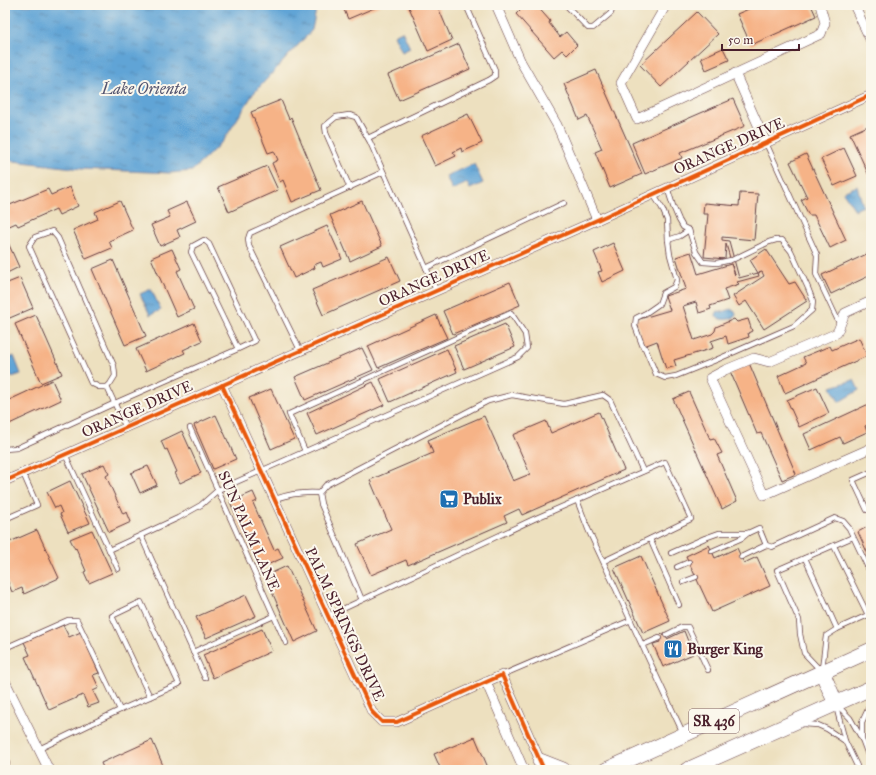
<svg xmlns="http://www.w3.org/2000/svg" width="876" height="775" font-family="'IM FELL Great Primer',serif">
	<defs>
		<pattern id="water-ripples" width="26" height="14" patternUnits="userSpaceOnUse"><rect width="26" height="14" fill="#61a4d6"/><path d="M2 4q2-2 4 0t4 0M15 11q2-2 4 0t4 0" fill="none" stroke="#5285ae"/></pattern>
	</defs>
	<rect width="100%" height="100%" fill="#fbf7ec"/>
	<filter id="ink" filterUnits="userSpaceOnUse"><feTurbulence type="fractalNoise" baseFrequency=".025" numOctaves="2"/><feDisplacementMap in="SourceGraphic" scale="8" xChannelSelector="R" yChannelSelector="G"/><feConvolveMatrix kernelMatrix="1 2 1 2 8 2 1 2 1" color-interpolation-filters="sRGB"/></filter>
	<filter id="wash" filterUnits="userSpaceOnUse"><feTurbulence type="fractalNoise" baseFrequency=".012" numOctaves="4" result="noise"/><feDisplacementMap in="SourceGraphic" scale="16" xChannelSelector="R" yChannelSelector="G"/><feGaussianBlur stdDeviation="0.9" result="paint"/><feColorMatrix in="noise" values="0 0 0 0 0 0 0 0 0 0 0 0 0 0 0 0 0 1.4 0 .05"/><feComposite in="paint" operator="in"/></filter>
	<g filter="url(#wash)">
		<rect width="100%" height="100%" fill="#ede0bf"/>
		<g fill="url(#water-ripples)" stroke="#566280">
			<path d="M5,5H317L312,30L253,94L224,140L192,171L170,173L82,169L5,160Z"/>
			<path d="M402,31L410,48L402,52L394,35Z"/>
			<path d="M474,164L483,183L470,189L467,183L452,190L446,176Z"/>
			<path d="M857,186L863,206L855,210L843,192Z"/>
			<path d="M151,289L161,310L150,315L140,294Z"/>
			<path d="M731,309L735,312C736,313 736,314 736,315C734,320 720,321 717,317C716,316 716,315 716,314L718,311L723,312Z"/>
			<path d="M14,356L21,374L12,377L5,360Z"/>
			<path d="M854,380L859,390L839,402L831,387Z"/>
		</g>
		<g id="blocks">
			<g fill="#f6b387">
				<path d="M342,5H381L348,19Z"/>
				<path d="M408,5H437L452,40L428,51Z"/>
				<path d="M516,5H536L550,21L549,23L560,37L566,32L577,45L567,55L562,50L554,57L516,14L520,10Z"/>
				<path d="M758,5H811L816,16L751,45L737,14Z"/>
				<path d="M697,12L718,34L661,87L640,65Z"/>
				<path d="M459,44L470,69L399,100L388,75Z"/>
				<path d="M723,48L729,60L706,70L701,58Z"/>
				<path d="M596,70L642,174L610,188L595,152L602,149L587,116L579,120L564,84Z"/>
				<path d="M733,99L745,126L680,153L682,158L645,174L632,143Z"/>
				<path d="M281,100L289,119L291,117L321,190L292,202L283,180L280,182L272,163L278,160L274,151L268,153L251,112Z"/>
				<path d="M468,114L482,143L462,152L461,148L453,152L456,156L435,166L421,136Z"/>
				<path d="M868,126L871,133V180L850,134Z"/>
				<path d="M844,148L857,176L834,186L821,159Z"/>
				<path d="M806,154L846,240L830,248L814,215H809L801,200L807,197L790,162Z"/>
				<path d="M267,166L278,190L229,212L218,187Z"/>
				<path d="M70,187L78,206L59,215L56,209L18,226L16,223L5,228V207L48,189L51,195Z"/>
				<path d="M740,193L758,194L754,240L722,237V240L729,241L739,278L758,273L750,260L766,249L789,284L795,282L807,301L764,329L746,301L739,306L733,296L764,276L762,272L758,273L759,276L737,282L739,284L724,289L728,300L710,306L711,309L699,313L696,302L683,306L694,340L712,334L715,331L716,327L734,319L737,322L748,319L752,331L748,333L749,337L728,344L726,336L711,341L713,348L674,360L676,366L666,369L657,341L644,346L636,320L670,310L665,296L686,289L676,257L691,252L698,274L731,264L735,275L726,244L725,259L704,257L708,214H703L704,203L739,206Z"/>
				<path d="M120,201L133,230L109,241L112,248L86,259L73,230L98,219L95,212Z"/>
				<path d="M362,201L382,246L350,261L330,215Z"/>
				<path d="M187,202L196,221L177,230L180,237L160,246L151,225L170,217L167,211Z"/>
				<path d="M327,226L342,259L323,267L321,262L314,265L315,268L294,278L280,247Z"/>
				<path d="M5,236L19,267L5,274Z"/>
				<path d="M613,243L625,271L602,282L598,272L602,271L594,252Z"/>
				<path d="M172,249L181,269L177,271L194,309L177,317L151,258Z"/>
				<path d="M871,252V275L831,294L822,275Z"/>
				<path d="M389,257L400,281L323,315L312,290Z"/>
				<path d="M113,260L146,336L125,345L92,269Z"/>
				<path d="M20,278L33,308L5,320V284Z"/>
				<path d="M510,282L520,305L453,334L443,311Z"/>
				<path d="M36,315L62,374L41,383L15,324Z"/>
				<path d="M436,315L447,338L378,368L368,346Z"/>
				<path d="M194,323L202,341L183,350L185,353L146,371L136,349Z"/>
				<path d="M505,324L515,347L464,369L454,346Z"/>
				<path d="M859,338L867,356L785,393L778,376L806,363L803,357L830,346L832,350Z"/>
				<path d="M362,348L373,370L305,400L295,377Z"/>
				<path d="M447,349L457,372L390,402L380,379Z"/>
				<path d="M749,363L796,474L782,480L761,433L757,434L730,371Z"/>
				<path d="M52,380L61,400L5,426V402Z"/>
				<path d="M373,382L384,405L317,435L307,413Z"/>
				<path d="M817,387L829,413L799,427L787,400Z"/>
				<path d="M271,389L294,439L271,449L249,398Z"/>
				<path d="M689,392L710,439L714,438L722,453L717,455L737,501L722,509L673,399Z"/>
				<path d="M871,403V424L865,426L867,432L843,443L840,437L811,450L804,434Z"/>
				<path d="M599,412L624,470L522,515L519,509L504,516L507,522L408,565L406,560L371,575L357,544L391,529L370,480L433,453L428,440L484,416L513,481L530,474L513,435L546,421L551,433Z"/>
				<path d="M216,415L236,459L213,469L194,425Z"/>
				<path d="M182,431L201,473L180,483L175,473L177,472L167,449L165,450L161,441Z"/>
				<path d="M104,464L109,474L106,476L123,514L127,512L131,522L109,532L82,474Z"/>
				<path d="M148,466L157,485L140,493L131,473Z"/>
				<path d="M70,481L90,523L68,532L60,514L62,513L59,506L55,508L47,492Z"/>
				<path d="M253,492L257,501L253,503L274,550L278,548L283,558L260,568L230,502Z"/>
				<path d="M867,527L870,529H871V561L858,532Z"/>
				<path d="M37,530L59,578L24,594L22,588L12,592L5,575V544Z"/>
				<path d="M92,530L112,573L89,583L84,572L86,571L76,548L75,549L70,539Z"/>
				<path d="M709,545L715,558L737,548L744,563L757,557L770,586L712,612L686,556Z"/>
				<path d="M641,556L670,621L643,633L614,568Z"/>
				<path d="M287,566L317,631L294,642L265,576Z"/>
				<path d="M246,595L256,616L206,638L196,617Z"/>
				<path d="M63,625L69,637L81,632L99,673L93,675L99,688L93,691L99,703L88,707L83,695L49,710L25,657L30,655L24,642Z"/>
				<path d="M262,629L272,651L213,678L203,655Z"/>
				<path d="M684,631L693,654L663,667L653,644L660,642L658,636L665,633L667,639Z"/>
				<path d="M475,737L489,770H441L434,754Z"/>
				<path d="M152,740L165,770H104L101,763Z"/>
			</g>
		</g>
	</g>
	<g filter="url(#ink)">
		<use href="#blocks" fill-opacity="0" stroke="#623c41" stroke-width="1"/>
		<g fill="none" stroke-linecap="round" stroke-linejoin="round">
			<g stroke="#623c41" stroke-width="6">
				<g id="lane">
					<path d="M566,5L588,28H593L611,13L613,5"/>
					<path d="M368,138L489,80L495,76V70L466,5"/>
					<path d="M766,143L817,255L816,274L840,325"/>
					<path d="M667,187L673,206L679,220L683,227L689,230L696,252L703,262L717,263L731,260"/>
					<path d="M350,188L326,133L325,126L336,117L349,115L356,117L370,142L436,290"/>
					<path d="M653,194L662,208L667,220L668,240L670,255L677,280L674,287L663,293L659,304L646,313L636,318L635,326L643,347L645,348L656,374L665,378L676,376L716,360L794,326L812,310L813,301L808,288L791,251L782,240H776L769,242L734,259"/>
					<path d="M52,231L58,238L114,366L115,376L110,384L107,387H99L91,383L29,246L35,237Z"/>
					<path d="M668,240L680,236L689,230"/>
					<path d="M426,268L564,203"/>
					<path d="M300,350L249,246L248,239L250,233L383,172"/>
					<path d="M107,387L126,428"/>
					<path d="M190,428L286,643"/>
					<path d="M5,449L17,448L115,403L238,349L255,341L254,340L209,244L204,240L193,246L191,252L238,349"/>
					<path d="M65,454L118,569"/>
					<path d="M871,472L853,480L867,510L871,508"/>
					<path d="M275,499C289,494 304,492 319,493"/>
					<path d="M577,500L588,529L683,733"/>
					<path d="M5,519L37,505L23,473"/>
					<path d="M141,536L205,678"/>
					<path d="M650,539L679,605"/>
					<path d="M109,550L178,518L201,505L218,490L518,357L527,348L525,334L511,313L289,414L305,451"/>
					<path d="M712,551L742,538L748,533"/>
					<path d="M671,553L705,538L719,533H748L759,528L766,545"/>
					<path d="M741,557L766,545L772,547L835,518L843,521L849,528L871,574"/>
					<path d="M805,558L837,629"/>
					<path d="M677,567L689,562"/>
					<path d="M683,582L696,577"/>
					<path d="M362,600L321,504L319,493L326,485L488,401L512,395L564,404L603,395L610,400L643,471"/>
					<path d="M328,616L534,519L665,462L691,519L604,561"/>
					<path d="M666,635L682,627H688L708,670"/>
					<path d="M643,645L659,638"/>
					<path d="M5,648L68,620H77L120,710L39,749"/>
					<path d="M193,652L274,616"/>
					<path d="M822,669L826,636L837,629L868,615L834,546"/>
					<path d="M821,671L804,653L800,634L799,620L777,570L853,537"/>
					<path d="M502,675L631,620"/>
					<path d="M837,705L850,718L862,739L871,763"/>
					<path d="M836,706L845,741L857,766V770"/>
					<path d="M120,710L179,684L141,602L112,616L150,697"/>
					<path d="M803,724L818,725L827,729L845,741"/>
					<path d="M862,739V722L871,703"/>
					<path d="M5,764L7,763"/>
				</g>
			</g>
			<g stroke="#623c41" stroke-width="10">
				<g id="street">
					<path d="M496,5L521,62L557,125L597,220"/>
					<path d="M666,5L621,83L637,119L821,34L825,23L820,5"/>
					<path d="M854,5L871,41"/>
					<path d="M735,73L766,143"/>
					<path d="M871,301L845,313L837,333L769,362L754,358L725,370L710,378L764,495L769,493L871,448"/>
					<path d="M222,385L372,712L382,722H397L502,675L542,765"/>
					<path d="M5,481L597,220L871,95"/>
					<path d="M5,681L49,770"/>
					<path d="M486,682L524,770"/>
				</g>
			</g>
			<g stroke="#623c41" stroke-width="16">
				<g id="primary">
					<path d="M822,672L836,704"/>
					<path d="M540,761L563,770"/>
					<path d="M606,770L871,650"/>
					<path d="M687,770L871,688"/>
				</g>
			</g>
			<use href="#lane" stroke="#fff" stroke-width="4.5"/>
			<use href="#street" stroke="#fff" stroke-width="9"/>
			<use href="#primary" stroke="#fff" stroke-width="15"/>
			<g stroke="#fbf7ec" stroke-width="6">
				<g id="cycleway">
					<path d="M222,385L372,712L382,722H397L502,675L544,770"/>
					<path d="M5,481L597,220L871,95"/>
				</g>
			</g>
			<use href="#cycleway" stroke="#e8590c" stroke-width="4"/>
		</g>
	</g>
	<defs>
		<g id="supermarket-square" transform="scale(1)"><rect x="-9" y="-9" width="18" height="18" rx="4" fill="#1f6fb2" stroke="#fbf7ec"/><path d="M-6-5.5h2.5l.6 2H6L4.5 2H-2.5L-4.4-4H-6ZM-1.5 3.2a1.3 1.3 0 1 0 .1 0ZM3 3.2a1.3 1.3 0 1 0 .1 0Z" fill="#fff"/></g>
		<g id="restaurant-square" transform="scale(1)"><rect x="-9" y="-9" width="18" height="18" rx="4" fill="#1f6fb2" stroke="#fbf7ec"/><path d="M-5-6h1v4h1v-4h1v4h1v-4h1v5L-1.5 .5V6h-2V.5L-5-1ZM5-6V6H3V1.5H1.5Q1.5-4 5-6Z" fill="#fff"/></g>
	</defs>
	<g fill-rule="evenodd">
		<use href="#supermarket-square" x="449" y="499"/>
		<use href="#restaurant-square" x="673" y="649"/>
	</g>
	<g text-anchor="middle" stroke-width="4" stroke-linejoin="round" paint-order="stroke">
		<rect fill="#fbf7ec" stroke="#7f6065" stroke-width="1" x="689" y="709" width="50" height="24" rx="3"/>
		<g font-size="14" font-weight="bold" fill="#4a1f2b">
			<text x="714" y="726">SR 436</text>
		</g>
		<g font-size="15" fill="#4a1f2b" stroke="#fbf7ec">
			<text transform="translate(729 146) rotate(-24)" y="5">ORANGE DRIVE</text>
			<text transform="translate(434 278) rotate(-24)" y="5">ORANGE DRIVE</text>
			<text transform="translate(137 409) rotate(-24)" y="5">ORANGE DRIVE</text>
			<text transform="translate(249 531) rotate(66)" y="5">SUN PALM LANE</text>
			<text transform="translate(345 624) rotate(65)" y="5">PALM SPRINGS DRIVE</text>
		</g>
		<g font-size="15" font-weight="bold" fill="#4a1f2b" stroke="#fbf7ec" text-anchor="start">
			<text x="463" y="504">Publix</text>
			<text x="687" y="654">Burger King</text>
		</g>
		<g font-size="16" font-style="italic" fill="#53546f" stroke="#fbf7ec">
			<text x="144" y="94">Lake Orienta</text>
		</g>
	</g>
	<rect width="876" height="775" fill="none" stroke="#fbf7ec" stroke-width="20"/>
	<path d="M722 44v6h77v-6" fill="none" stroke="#4a1f2b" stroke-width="2"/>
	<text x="728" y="44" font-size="12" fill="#4a1f2b" stroke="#fbf7ec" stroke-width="3" paint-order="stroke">50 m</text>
</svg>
